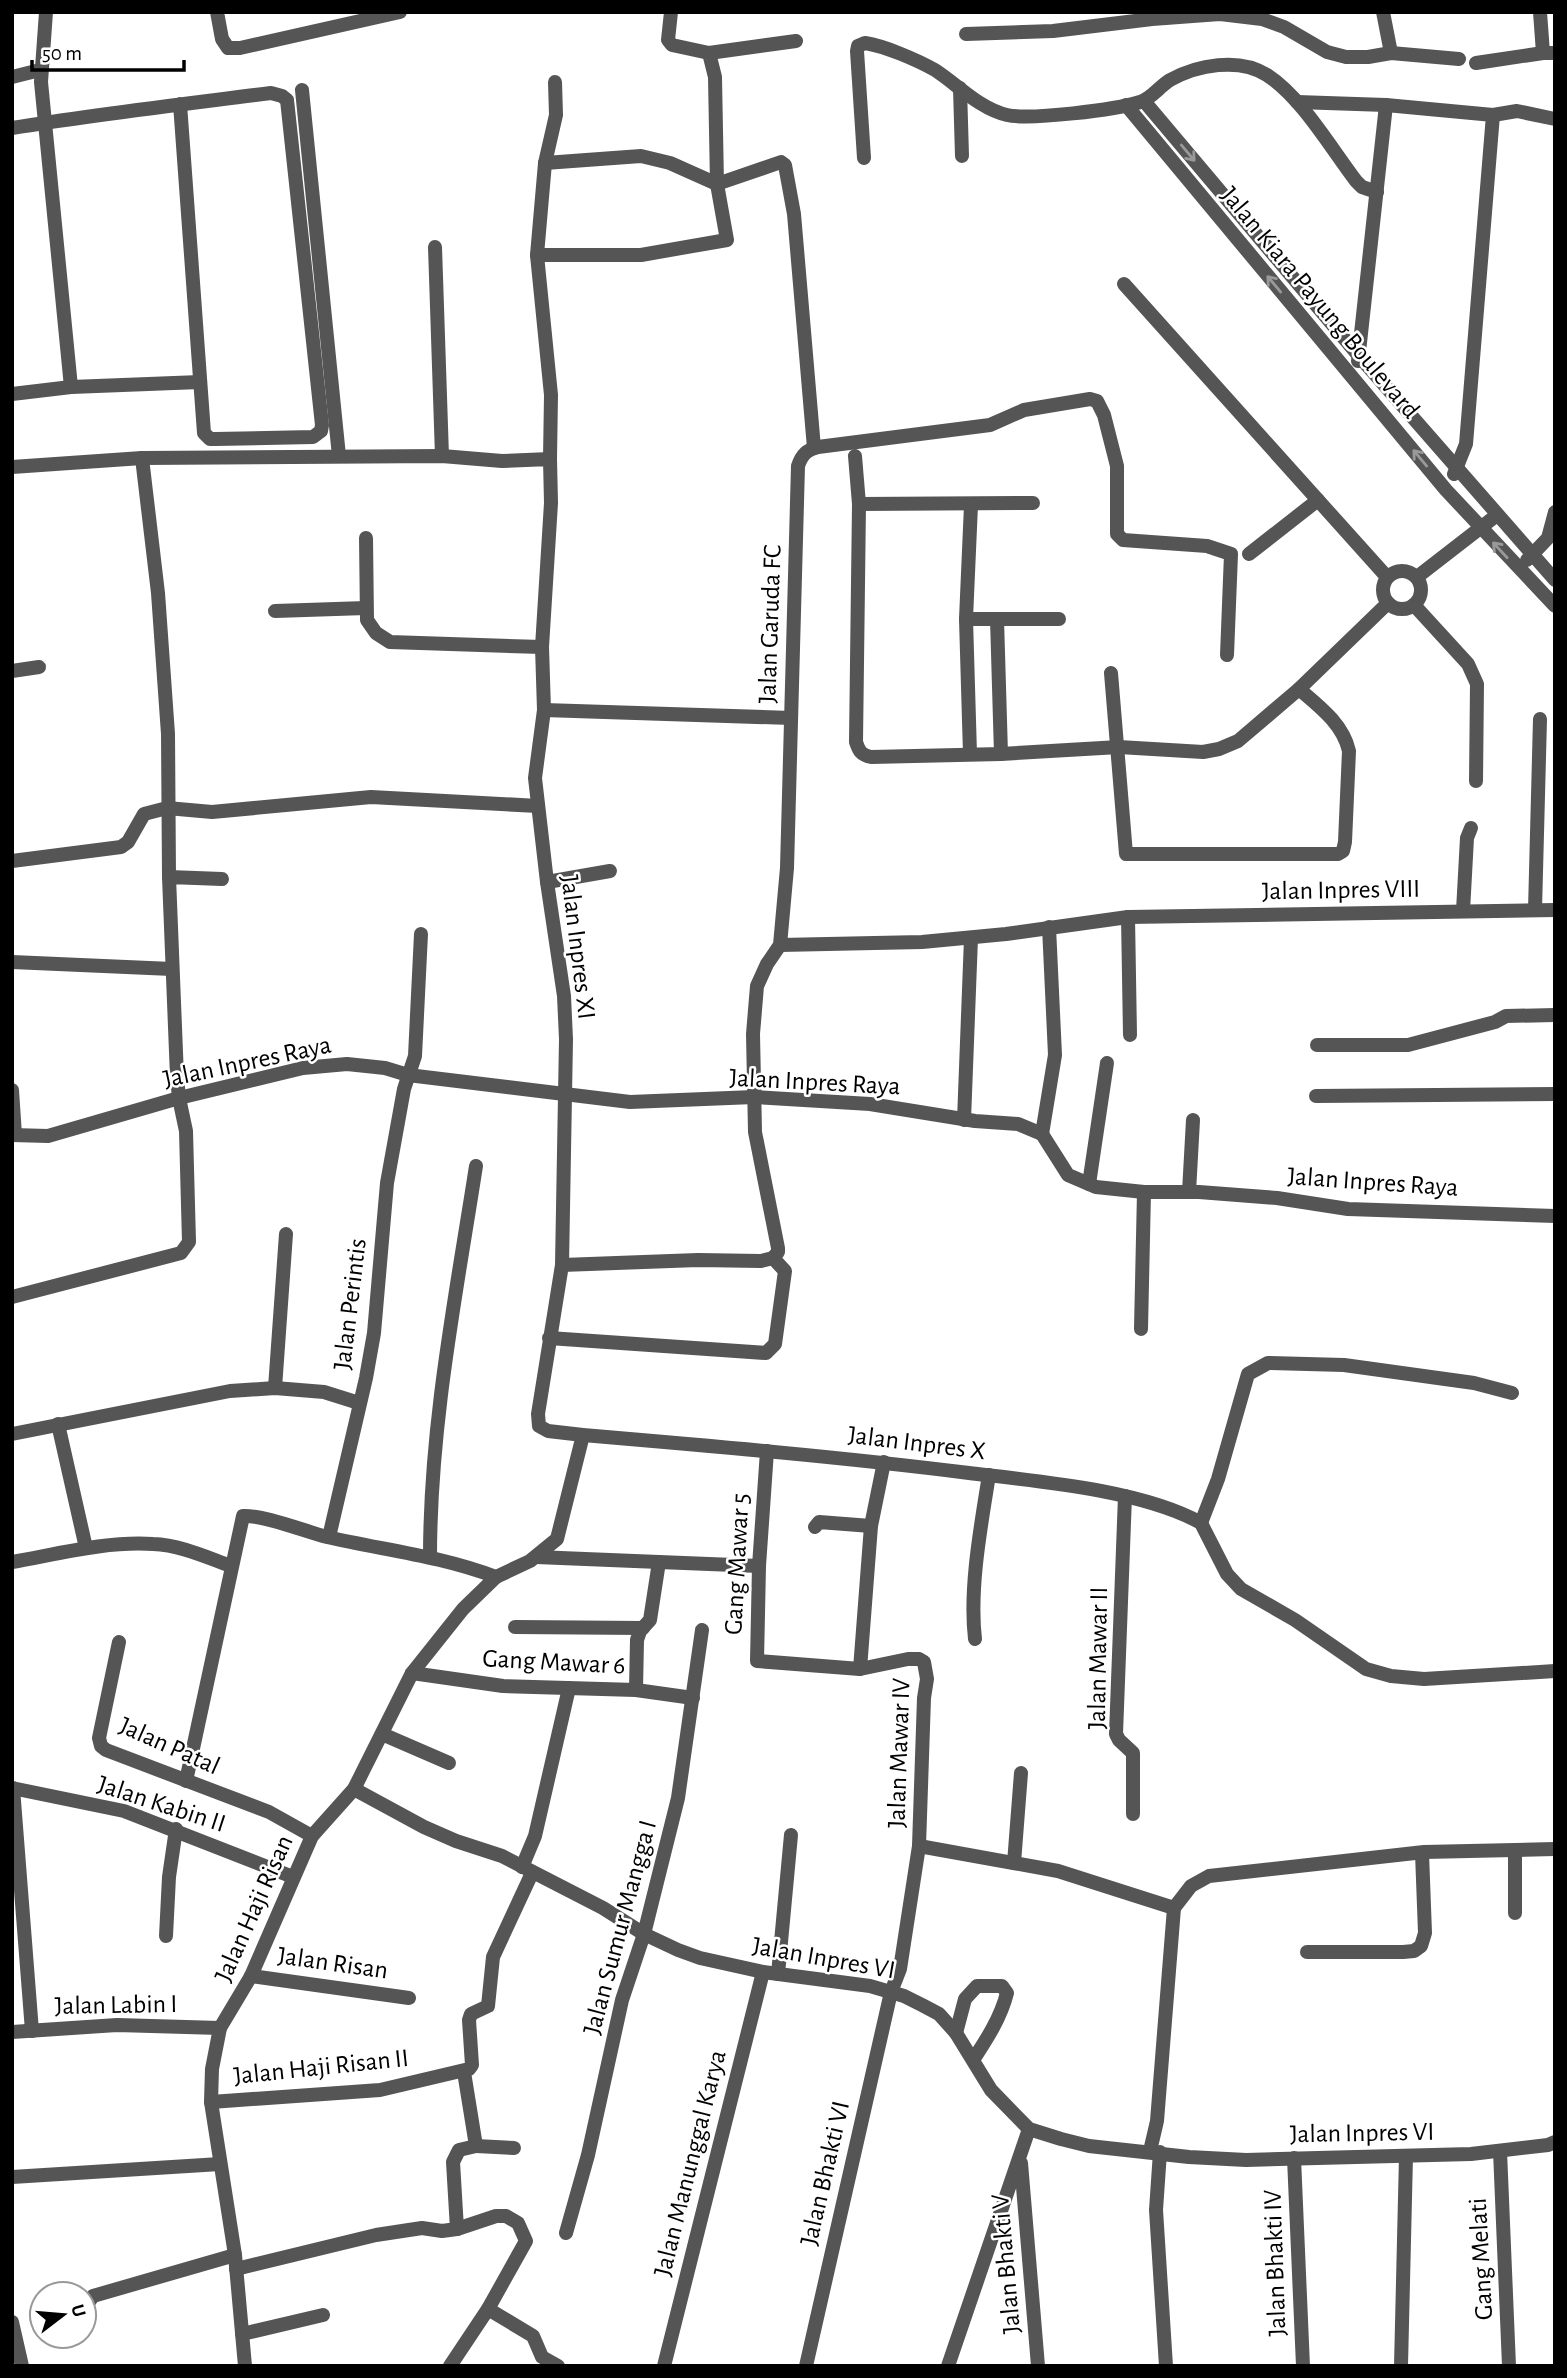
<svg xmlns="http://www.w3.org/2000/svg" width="1567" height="2378" font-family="'Alegreya Sans',sans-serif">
	<rect width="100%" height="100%" fill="#fff"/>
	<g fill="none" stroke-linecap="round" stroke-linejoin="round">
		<g stroke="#555" stroke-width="14">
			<path d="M46,12L41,82L71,387"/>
			<path d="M217,12L222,39L228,48H240L400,12"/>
			<path d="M671,12L668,40L672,45L709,53L796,41"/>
			<path d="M1383,12L1391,53"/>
			<path d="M1540,12L1543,53"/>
			<path d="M966,34L1053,31L1152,19L1220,14L1262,19L1284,27L1327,52L1346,57H1368L1391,53L1459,59"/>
			<path d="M1476,63L1543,53H1555"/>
			<path d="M12,77L40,70"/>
			<path d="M960,88L962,156"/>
			<path d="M302,90L339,456"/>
			<path d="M1144,101L1359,356L1555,580"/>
			<path d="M1297,102L1386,105L1493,115L1466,444L1454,474"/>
			<path d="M1126,105L1446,490L1555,606"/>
			<path d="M1493,115L1517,111L1555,119"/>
			<path d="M12,128C98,114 185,104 271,93L282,96L287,100L322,425L321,431L313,437L215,439H210L204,433L180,104"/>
			<path d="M864,158L857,51L858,46L865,43C885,46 917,60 935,70C958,85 980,109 1007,115C1031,120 1115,110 1140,102C1151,99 1160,86 1170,80C1197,65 1239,57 1267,75C1302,98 1330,147 1356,181L1362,187L1377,192"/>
			<path d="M545,163L641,156L670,163L717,184L781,162L785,165L794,214L814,448"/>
			<path d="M435,247L442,456"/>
			<path d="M537,255H641L727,240L717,184L715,77L709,53"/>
			<path d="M1124,284L1387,577"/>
			<path d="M1358,361L1386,105"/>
			<path d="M12,394L71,387L200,382"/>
			<path d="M855,456L859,504"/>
			<path d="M142,458L158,593L168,734L169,877"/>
			<path d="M550,459L551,395L537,255L545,163L556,115L555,82"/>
			<path d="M12,467L142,458L442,456L502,461L550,459L551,503L542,647L544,710L535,778L547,882L564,996L566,1039L562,1265L538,1414L539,1426L548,1431L583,1435C712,1446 841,1457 969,1473C1037,1481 1142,1490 1201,1523L1227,1574L1241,1589L1295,1620L1366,1669L1391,1676L1424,1679L1555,1671"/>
			<path d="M1033,503L859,504L856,742C859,751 861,755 871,757L1001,754L1119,747L1203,752L1219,749L1238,741L1299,689L1388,603"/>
			<path d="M366,538L367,620L376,633L390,642L542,647"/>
			<path d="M1249,554L1318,500"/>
			<path d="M1527,560L1548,538L1555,512"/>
			<circle cx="1402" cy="590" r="19"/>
			<path d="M1417,577L1497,515"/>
			<path d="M1414,605L1468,664L1477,684L1476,781"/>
			<path d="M275,611L366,608"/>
			<path d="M966,619H1059"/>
			<path d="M997,619L1001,754"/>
			<path d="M12,671L39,667"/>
			<path d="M1111,673L1126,854H1338L1343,851L1345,842L1349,751C1343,724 1319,706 1299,689"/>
			<path d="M544,710L791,718"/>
			<path d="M970,754L966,619L971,505"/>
			<path d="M12,861L121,847L128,842L144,814L167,808L212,812L371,797L538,806"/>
			<path d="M547,882L610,871"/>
			<path d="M1535,910L1540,719"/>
			<path d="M1463,911L1467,838L1471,828"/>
			<path d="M1128,917L1130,1035"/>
			<path d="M780,945L922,942L1006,934L1128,917L1555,910"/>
			<path d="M12,962L172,969"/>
			<path d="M1317,1045H1408L1495,1022L1506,1016L1555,1015"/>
			<path d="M12,1090L15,1135"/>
			<path d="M1316,1096L1555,1094"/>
			<path d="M964,1120L971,938"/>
			<path d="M1042,1134L1055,1055L1049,927"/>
			<path d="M12,1135L48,1136L179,1098L303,1068L347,1064L385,1068L408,1075L630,1102L754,1097L870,1104L975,1121L1018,1124L1042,1134L1068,1175L1096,1187L1144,1192H1199L1277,1198L1348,1209L1555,1216"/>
			<path d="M1089,1184L1107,1063"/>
			<path d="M1189,1192L1193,1120"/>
			<path d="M773,1258L778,1252V1248L755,1132L753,1034L757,986L767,964L780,945L787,868L798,466C802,454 807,450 818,447L990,425L1024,410L1090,399L1097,401L1104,415L1117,466V534L1123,540L1207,546L1231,554L1227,655"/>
			<path d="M562,1265L698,1260L761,1261L773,1258"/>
			<path d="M12,1297L181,1253L189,1242L186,1131L179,1098L177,1077L169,877L222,879"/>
			<path d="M1141,1329L1144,1192"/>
			<path d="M549,1338L766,1353L775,1344L785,1271L773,1258"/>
			<path d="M275,1388L286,1234"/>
			<path d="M58,1424L86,1548"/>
			<path d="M12,1434L230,1391L275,1388L324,1392L359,1403"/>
			<path d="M767,1451L759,1566L757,1661L860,1669L908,1659H919L924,1662L927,1679L924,1698L919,1846L900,1969L891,1992L806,2366"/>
			<path d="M1125,1496L1116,1734L1119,1740L1133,1753V1814"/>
			<path d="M1201,1523L1218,1479L1248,1374L1268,1363L1344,1365L1474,1383L1512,1393"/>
			<path d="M815,1527L819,1522L871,1526"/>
			<path d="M329,1537L366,1378L374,1333L387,1183L404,1089L415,1056L421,934"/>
			<path d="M430,1557C430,1425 456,1295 476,1166"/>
			<path d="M536,1557L659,1562"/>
			<path d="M12,1562C58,1554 106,1541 153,1544C180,1545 206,1557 231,1566"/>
			<path d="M515,1627L643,1628"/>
			<path d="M975,1639C969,1589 981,1525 989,1475"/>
			<path d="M119,1642L99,1738L101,1746L106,1750L269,1812L312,1836"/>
			<path d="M860,1669L871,1526L884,1462"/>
			<path d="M412,1673L503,1686L636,1690L693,1698"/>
			<path d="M636,1690L637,1640L640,1631L650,1620L659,1562L759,1566"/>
			<path d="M382,1734L449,1763"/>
			<path d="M186,1781L243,1516C264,1515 304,1531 327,1537C384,1550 441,1556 496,1577"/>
			<path d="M12,1788L124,1811L293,1877"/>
			<path d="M13,1788L32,2031"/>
			<path d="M354,1789L424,1827L456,1841L502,1856L603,1908L644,1934L678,1950L700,1958L763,1972L870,1986L904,1996L922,2005L939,2014L956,2033L991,2090L1029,2129L1061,2139L1089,2146L1189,2157L1246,2160L1471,2154L1548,2145L1555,2142"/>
			<path d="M919,1846L1058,1871L1174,1908"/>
			<path d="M1014,1863L1021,1773"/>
			<path d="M522,1867L535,1836L569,1688"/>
			<path d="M1515,1913V1850"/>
			<path d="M166,1936L169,1877L176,1829"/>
			<path d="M1307,1952H1403L1414,1951L1421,1946L1425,1933L1422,1853"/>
			<path d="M778,1974L791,1835"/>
			<path d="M251,1976L409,1998"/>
			<path d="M12,2032L117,2025L220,2028"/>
			<path d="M956,2033L965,1999L977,1986H1002L1007,1993C1001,2017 987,2039 973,2060"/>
			<path d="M211,2102L380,2090L469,2069L472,2065L469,2020L471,2014L488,2006L493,1957L532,1873"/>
			<path d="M476,2146L514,2148"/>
			<path d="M1150,2151L1157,2121L1174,1908L1191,1886L1209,1876L1424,1852L1555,1849"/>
			<path d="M1500,2151L1509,2366"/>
			<path d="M1160,2152L1156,2210L1166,2366"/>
			<path d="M1294,2158L1303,2366"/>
			<path d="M1021,2163L1038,2366"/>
			<path d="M12,2177L220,2164"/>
			<path d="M457,2229L453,2162L459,2150L476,2146L464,2072"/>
			<path d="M566,2233L588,2155L622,2000L644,1934L678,1798L702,1630"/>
			<path d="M236,2269L376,2235L422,2228L442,2231L457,2229L496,2216H506L518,2223L526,2241L488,2309L450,2366"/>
			<path d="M84,2309L93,2296L235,2255"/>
			<path d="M488,2309L533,2336L542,2357L558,2366"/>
			<path d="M12,2322L22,2366"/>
			<path d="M242,2334L323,2315"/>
			<path d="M245,2366L235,2255L211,2102L212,2069L220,2028L251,1976L312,1836L354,1789L412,1673L463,1609L496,1577L530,1561L557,1539L583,1435"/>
			<path d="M664,2366L763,1972"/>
			<path d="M948,2366L1029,2129"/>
			<path d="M1401,2366L1406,2156"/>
		</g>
	</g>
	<defs><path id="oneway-shaft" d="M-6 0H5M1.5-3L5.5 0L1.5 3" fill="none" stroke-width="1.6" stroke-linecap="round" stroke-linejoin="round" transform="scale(1.75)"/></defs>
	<g stroke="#999">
		<use href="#oneway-shaft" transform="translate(1188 153) rotate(50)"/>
		<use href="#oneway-shaft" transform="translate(1274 284) rotate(-130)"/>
		<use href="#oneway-shaft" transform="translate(1420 458) rotate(-130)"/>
		<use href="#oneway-shaft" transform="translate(1500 550) rotate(-133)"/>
	</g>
	<g text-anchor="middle" stroke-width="5" stroke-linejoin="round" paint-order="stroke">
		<g font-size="26" fill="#000" stroke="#fff">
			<text transform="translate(1321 302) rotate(50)" y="9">Jalan Kiara Payung Boulevard</text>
			<text transform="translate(769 624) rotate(-88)" y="9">Jalan Garuda FC</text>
			<text transform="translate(1341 889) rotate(-1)" y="9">Jalan Inpres VIII</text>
			<text transform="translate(579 947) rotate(83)" y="9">Jalan Inpres XI</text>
			<text transform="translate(247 1061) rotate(-12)" y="9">Jalan Inpres Raya</text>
			<text transform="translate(815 1081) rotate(3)" y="9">Jalan Inpres Raya</text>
			<text transform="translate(1373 1181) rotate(4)" y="9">Jalan Inpres Raya</text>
			<text transform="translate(349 1304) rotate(-83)" y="9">Jalan Perintis</text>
			<text transform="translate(917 1442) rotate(7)" y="9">Jalan Inpres X</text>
			<text transform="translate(736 1564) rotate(-87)" y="9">Gang Mawar 5</text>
			<text transform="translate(1097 1658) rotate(-89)" y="9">Jalan Mawar II</text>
			<text transform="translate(554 1661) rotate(3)" y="9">Gang Mawar 6</text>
			<text transform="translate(170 1745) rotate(24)" y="9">Jalan Patal</text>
			<text transform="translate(898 1753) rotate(-88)" y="9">Jalan Mawar IV</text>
			<text transform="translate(162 1803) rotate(18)" y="9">Jalan Kabin II</text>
			<text transform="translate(253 1908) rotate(-66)" y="9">Jalan Haji Risan</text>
			<text transform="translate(619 1927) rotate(-75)" y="9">Jalan Sumur Mangga I</text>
			<text transform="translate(824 1957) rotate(10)" y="9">Jalan Inpres VI</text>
			<text transform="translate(333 1962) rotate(8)" y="9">Jalan Risan</text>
			<text transform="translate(116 2004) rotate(-1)" y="9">Jalan Labin I</text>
			<text transform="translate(321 2066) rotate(-6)" y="9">Jalan Haji Risan II</text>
			<text transform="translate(1362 2132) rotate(-1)" y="9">Jalan Inpres VI</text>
			<text transform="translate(689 2163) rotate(-76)" y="9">Jalan Manunggal Karya</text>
			<text transform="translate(824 2173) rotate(-77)" y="9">Jalan Bhakti VI</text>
			<text transform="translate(1480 2259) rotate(-93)" y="9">Gang Melati</text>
			<text transform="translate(1274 2263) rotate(-92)" y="9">Jalan Bhakti IV</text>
			<text transform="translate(1005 2264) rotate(-95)" y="9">Jalan Bhakti V</text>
		</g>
	</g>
	<rect width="1567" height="2378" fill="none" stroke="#000000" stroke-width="28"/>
	<g transform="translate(63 2315) rotate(74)"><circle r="33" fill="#ffffff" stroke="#999999" stroke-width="2"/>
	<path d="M0-5L12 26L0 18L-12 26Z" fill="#000000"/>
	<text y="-10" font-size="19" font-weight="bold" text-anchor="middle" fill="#000000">U</text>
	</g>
	<path d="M32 60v10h152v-10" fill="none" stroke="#000000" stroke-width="3.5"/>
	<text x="42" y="60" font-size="21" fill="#000000" stroke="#ffffff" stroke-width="5" paint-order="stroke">50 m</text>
</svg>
